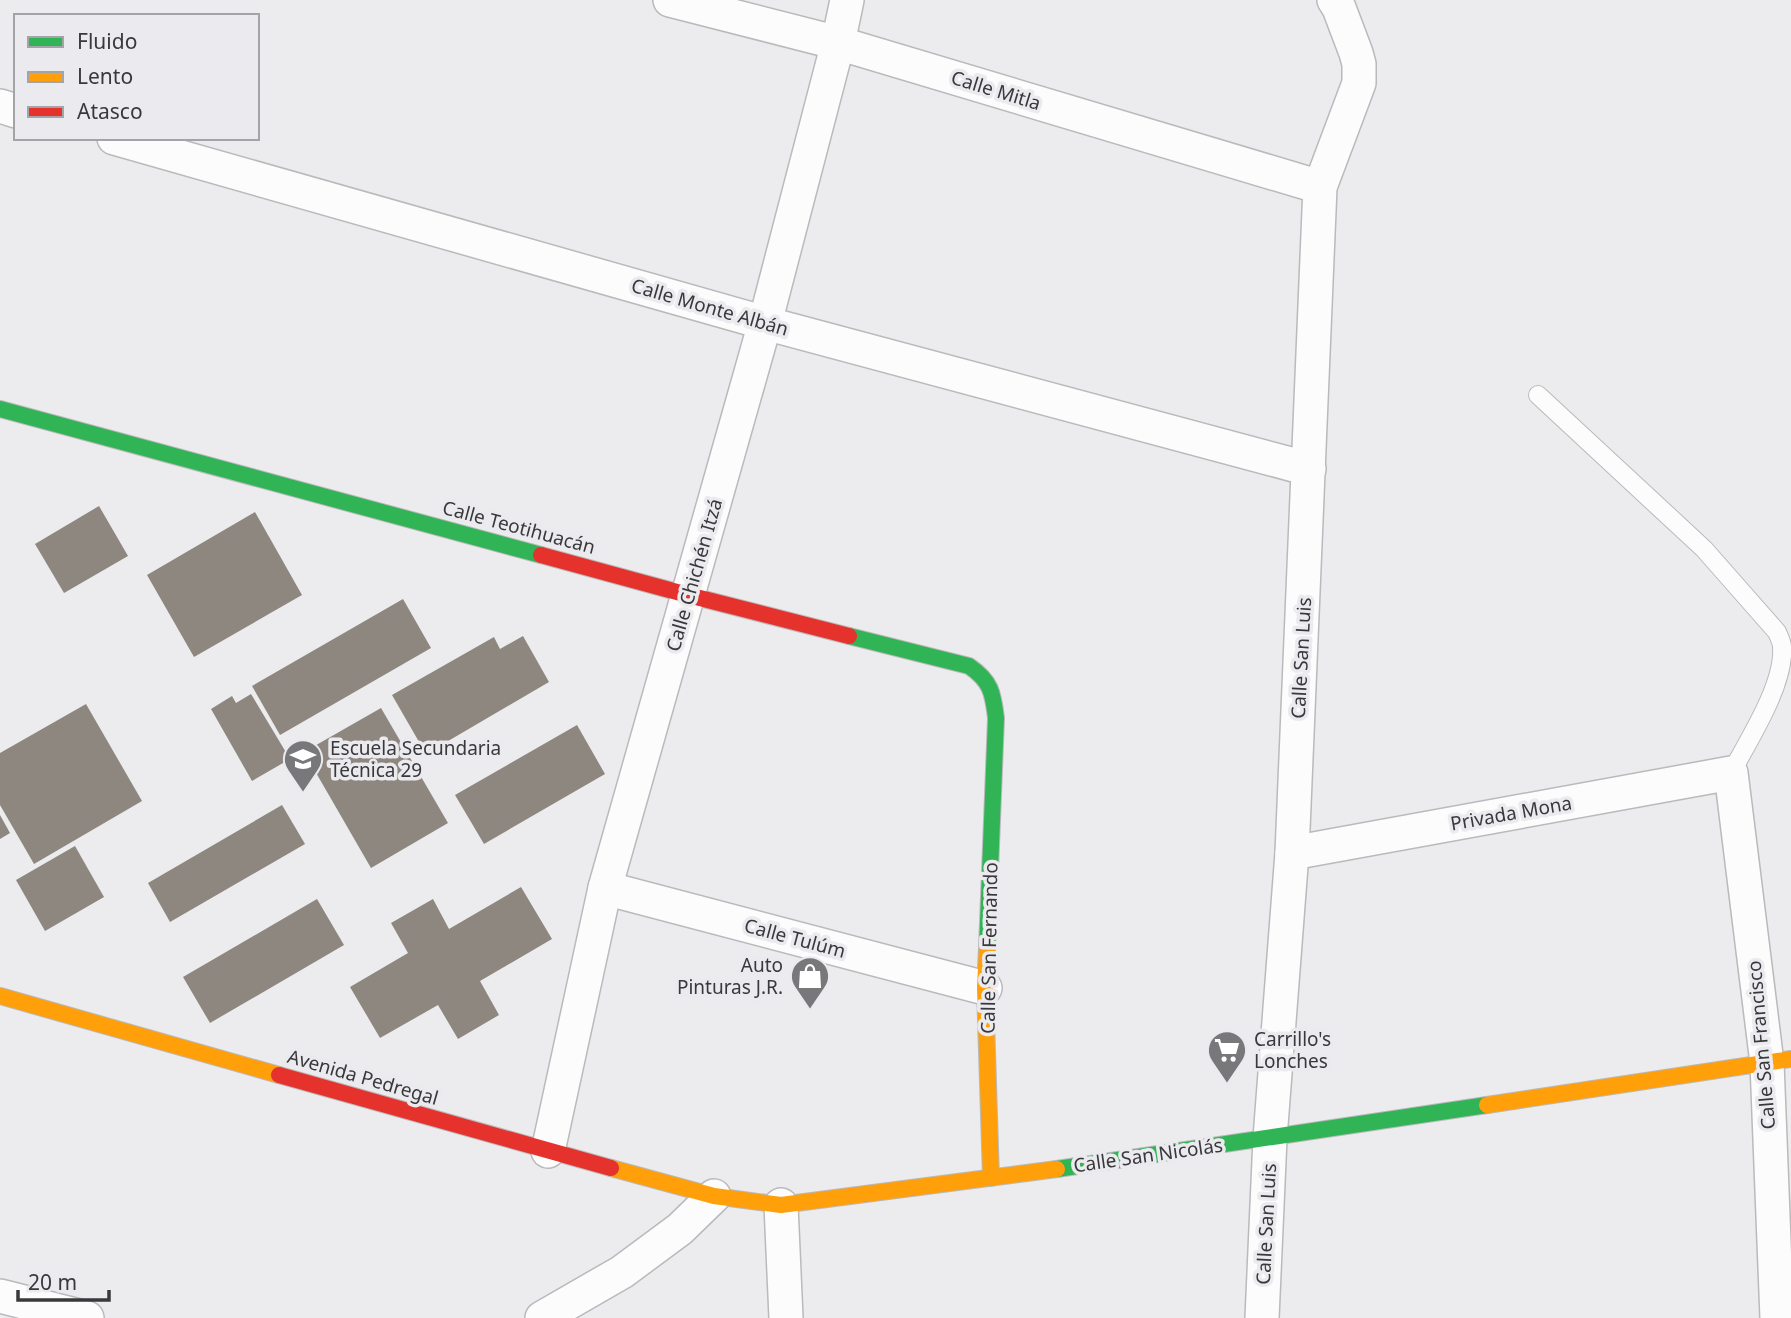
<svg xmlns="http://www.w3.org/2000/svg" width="1791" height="1318" font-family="'Noto Sans',sans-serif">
	<rect width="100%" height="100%" fill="#ecebee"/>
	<g fill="#8e877f">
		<path d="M99,506L128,556L64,593L35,544Z"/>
		<path d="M255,512L302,595L194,657L147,575Z"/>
		<path d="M403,599L431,648L280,735L252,686Z"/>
		<path d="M523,636L549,682L426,754L392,695L494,637L500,649Z"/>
		<path d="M251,694L290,759L252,781L211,709L232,696L236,703Z"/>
		<path d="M86,704L142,801L34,864L0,805V753Z"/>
		<path d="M381,708L448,823L371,868L304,752Z"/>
		<path d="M577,725L605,774L484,844L455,795Z"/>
		<path d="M282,805L305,844L170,922L148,883Z"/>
		<path d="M0,815L10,833L0,839Z"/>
		<path d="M75,846L104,897L45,931L16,880Z"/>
		<path d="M521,887L552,939L480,981L499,1015L458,1039L438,1005L380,1038L350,987L408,953L391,923L433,899L449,929Z"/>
		<path d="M317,899L344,945L210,1023L183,977Z"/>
	</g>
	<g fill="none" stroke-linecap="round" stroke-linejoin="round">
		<g stroke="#bab9bb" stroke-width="20">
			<path id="lane" d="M1538,395L1704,549L1777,632C1779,637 1782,642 1782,647C1785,684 1748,741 1731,773"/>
		</g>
		<g stroke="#bab9bb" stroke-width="36">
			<g id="street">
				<path d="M670,0L838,43L1320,187"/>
				<path d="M0,106L16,111"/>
				<path d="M114,138L765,323L1309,469"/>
				<path d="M1292,853L1731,773L1767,1063L1777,1318"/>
				<path d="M605,888L985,988"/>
				<path d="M548,1151L605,888L765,323L838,43L847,0"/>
				<path d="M781,1205L786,1318"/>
				<path d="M0,1296L87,1318"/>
				<path d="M542,1318L622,1272L680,1229L714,1196"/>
				<path d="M1262,1318L1270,1138L1292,853L1320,187L1359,83V64L1356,53L1339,8L1334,0"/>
			</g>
		</g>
		<g stroke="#bab9bb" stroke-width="18">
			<g id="fast">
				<path d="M0,409L541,555"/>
				<path d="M849,636L969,666C991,681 993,693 996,718L987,948"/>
				<path d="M1057,1169L1487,1105"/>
			</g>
		</g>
		<g stroke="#bab9bb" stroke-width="18">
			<g id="slow">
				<path d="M987,948L985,988L991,1178"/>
				<path d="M0,996L279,1075"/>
				<path d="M1487,1105L1791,1059"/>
				<path d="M611,1168L714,1196L781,1205L1057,1169"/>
			</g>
		</g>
		<g stroke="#bab9bb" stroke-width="18">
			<g id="jam">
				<path d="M541,555L688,595L849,636"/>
				<path d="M279,1075L611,1168"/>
			</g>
		</g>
		<use href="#lane" stroke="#fcfcfc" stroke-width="18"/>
		<use href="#street" stroke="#fcfcfc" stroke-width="33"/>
		<use href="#fast" stroke="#30b455" stroke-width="16"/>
		<use href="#slow" stroke="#ff9f0a" stroke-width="16"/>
		<use href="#jam" stroke="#e5322d" stroke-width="16"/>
	</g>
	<defs>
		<g id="school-pin" transform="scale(2.0125)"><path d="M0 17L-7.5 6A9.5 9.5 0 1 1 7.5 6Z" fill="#78777a" stroke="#ebeaef"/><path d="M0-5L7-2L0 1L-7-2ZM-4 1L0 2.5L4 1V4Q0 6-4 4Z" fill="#fff"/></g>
		<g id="shop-pin" transform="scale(2.0125)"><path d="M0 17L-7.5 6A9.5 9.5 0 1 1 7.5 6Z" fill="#78777a" stroke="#ebeaef"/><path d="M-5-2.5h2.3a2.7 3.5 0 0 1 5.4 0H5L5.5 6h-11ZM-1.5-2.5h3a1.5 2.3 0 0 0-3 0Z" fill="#fff"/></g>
		<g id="supermarket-pin" transform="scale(2.0125)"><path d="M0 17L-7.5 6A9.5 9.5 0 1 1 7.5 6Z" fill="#78777a" stroke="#ebeaef"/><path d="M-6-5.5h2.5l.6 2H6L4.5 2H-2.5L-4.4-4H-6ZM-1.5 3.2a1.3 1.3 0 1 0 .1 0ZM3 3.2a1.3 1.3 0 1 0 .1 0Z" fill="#fff"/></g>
	</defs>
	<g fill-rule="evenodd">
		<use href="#school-pin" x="303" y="759"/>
		<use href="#shop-pin" x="810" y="976"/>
		<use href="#supermarket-pin" x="1227" y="1050"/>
	</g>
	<g text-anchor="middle" stroke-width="7" stroke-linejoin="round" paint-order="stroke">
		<g font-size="19" fill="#39393b" stroke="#ebeaef">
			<text transform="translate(996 90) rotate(17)" y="7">Calle Mitla</text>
			<text transform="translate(710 307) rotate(16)" y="7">Calle Monte Albán</text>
			<text transform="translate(519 527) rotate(15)" y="7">Calle Teotihuacán</text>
			<text transform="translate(694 575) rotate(-74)" y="7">Calle Chichén Itzá</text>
			<text transform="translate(1301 658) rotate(-87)" y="7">Calle San Luis</text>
			<text transform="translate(1511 813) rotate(-10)" y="7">Privada Mona</text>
			<text transform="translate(795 938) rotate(15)" y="7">Calle Tulúm</text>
			<text transform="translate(989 948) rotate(-89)" y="7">Calle San Fernando</text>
			<text transform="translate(1761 1045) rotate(-95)" y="7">Calle San Francisco</text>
			<text transform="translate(363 1077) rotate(16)" y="7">Avenida Pedregal</text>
			<text transform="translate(1148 1155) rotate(-8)" y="7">Calle San Nicolás</text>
			<text transform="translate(1266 1224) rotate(-87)" y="7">Calle San Luis</text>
		</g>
		<g font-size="19" fill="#39393b" stroke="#ebeaef" text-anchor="start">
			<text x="330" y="755">Escuela Secundaria<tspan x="330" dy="22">Técnica 29</tspan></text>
			<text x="783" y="972" text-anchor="end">Auto<tspan x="783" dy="22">Pinturas J.R.</tspan></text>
			<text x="1254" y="1046">Carrillo's<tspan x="1254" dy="22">Lonches</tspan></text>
		</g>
	</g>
	<rect x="14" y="14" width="245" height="126" fill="#ebeaef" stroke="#a4a3a7" stroke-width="2"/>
	<rect x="28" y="37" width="35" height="10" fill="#30b455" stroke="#a4a3a7" stroke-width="2"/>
	<text x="77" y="49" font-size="21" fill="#39393b">Fluido</text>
	<rect x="28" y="72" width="35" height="10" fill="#ff9f0a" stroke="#a4a3a7" stroke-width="2"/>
	<text x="77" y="84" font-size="21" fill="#39393b">Lento</text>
	<rect x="28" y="107" width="35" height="10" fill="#e5322d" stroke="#a4a3a7" stroke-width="2"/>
	<text x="77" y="119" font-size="21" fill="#39393b">Atasco</text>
	<path d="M18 1290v10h91v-10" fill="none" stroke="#39393b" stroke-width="3.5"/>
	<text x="28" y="1290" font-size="21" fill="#39393b" stroke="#ebeaef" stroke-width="5" paint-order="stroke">20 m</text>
</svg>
